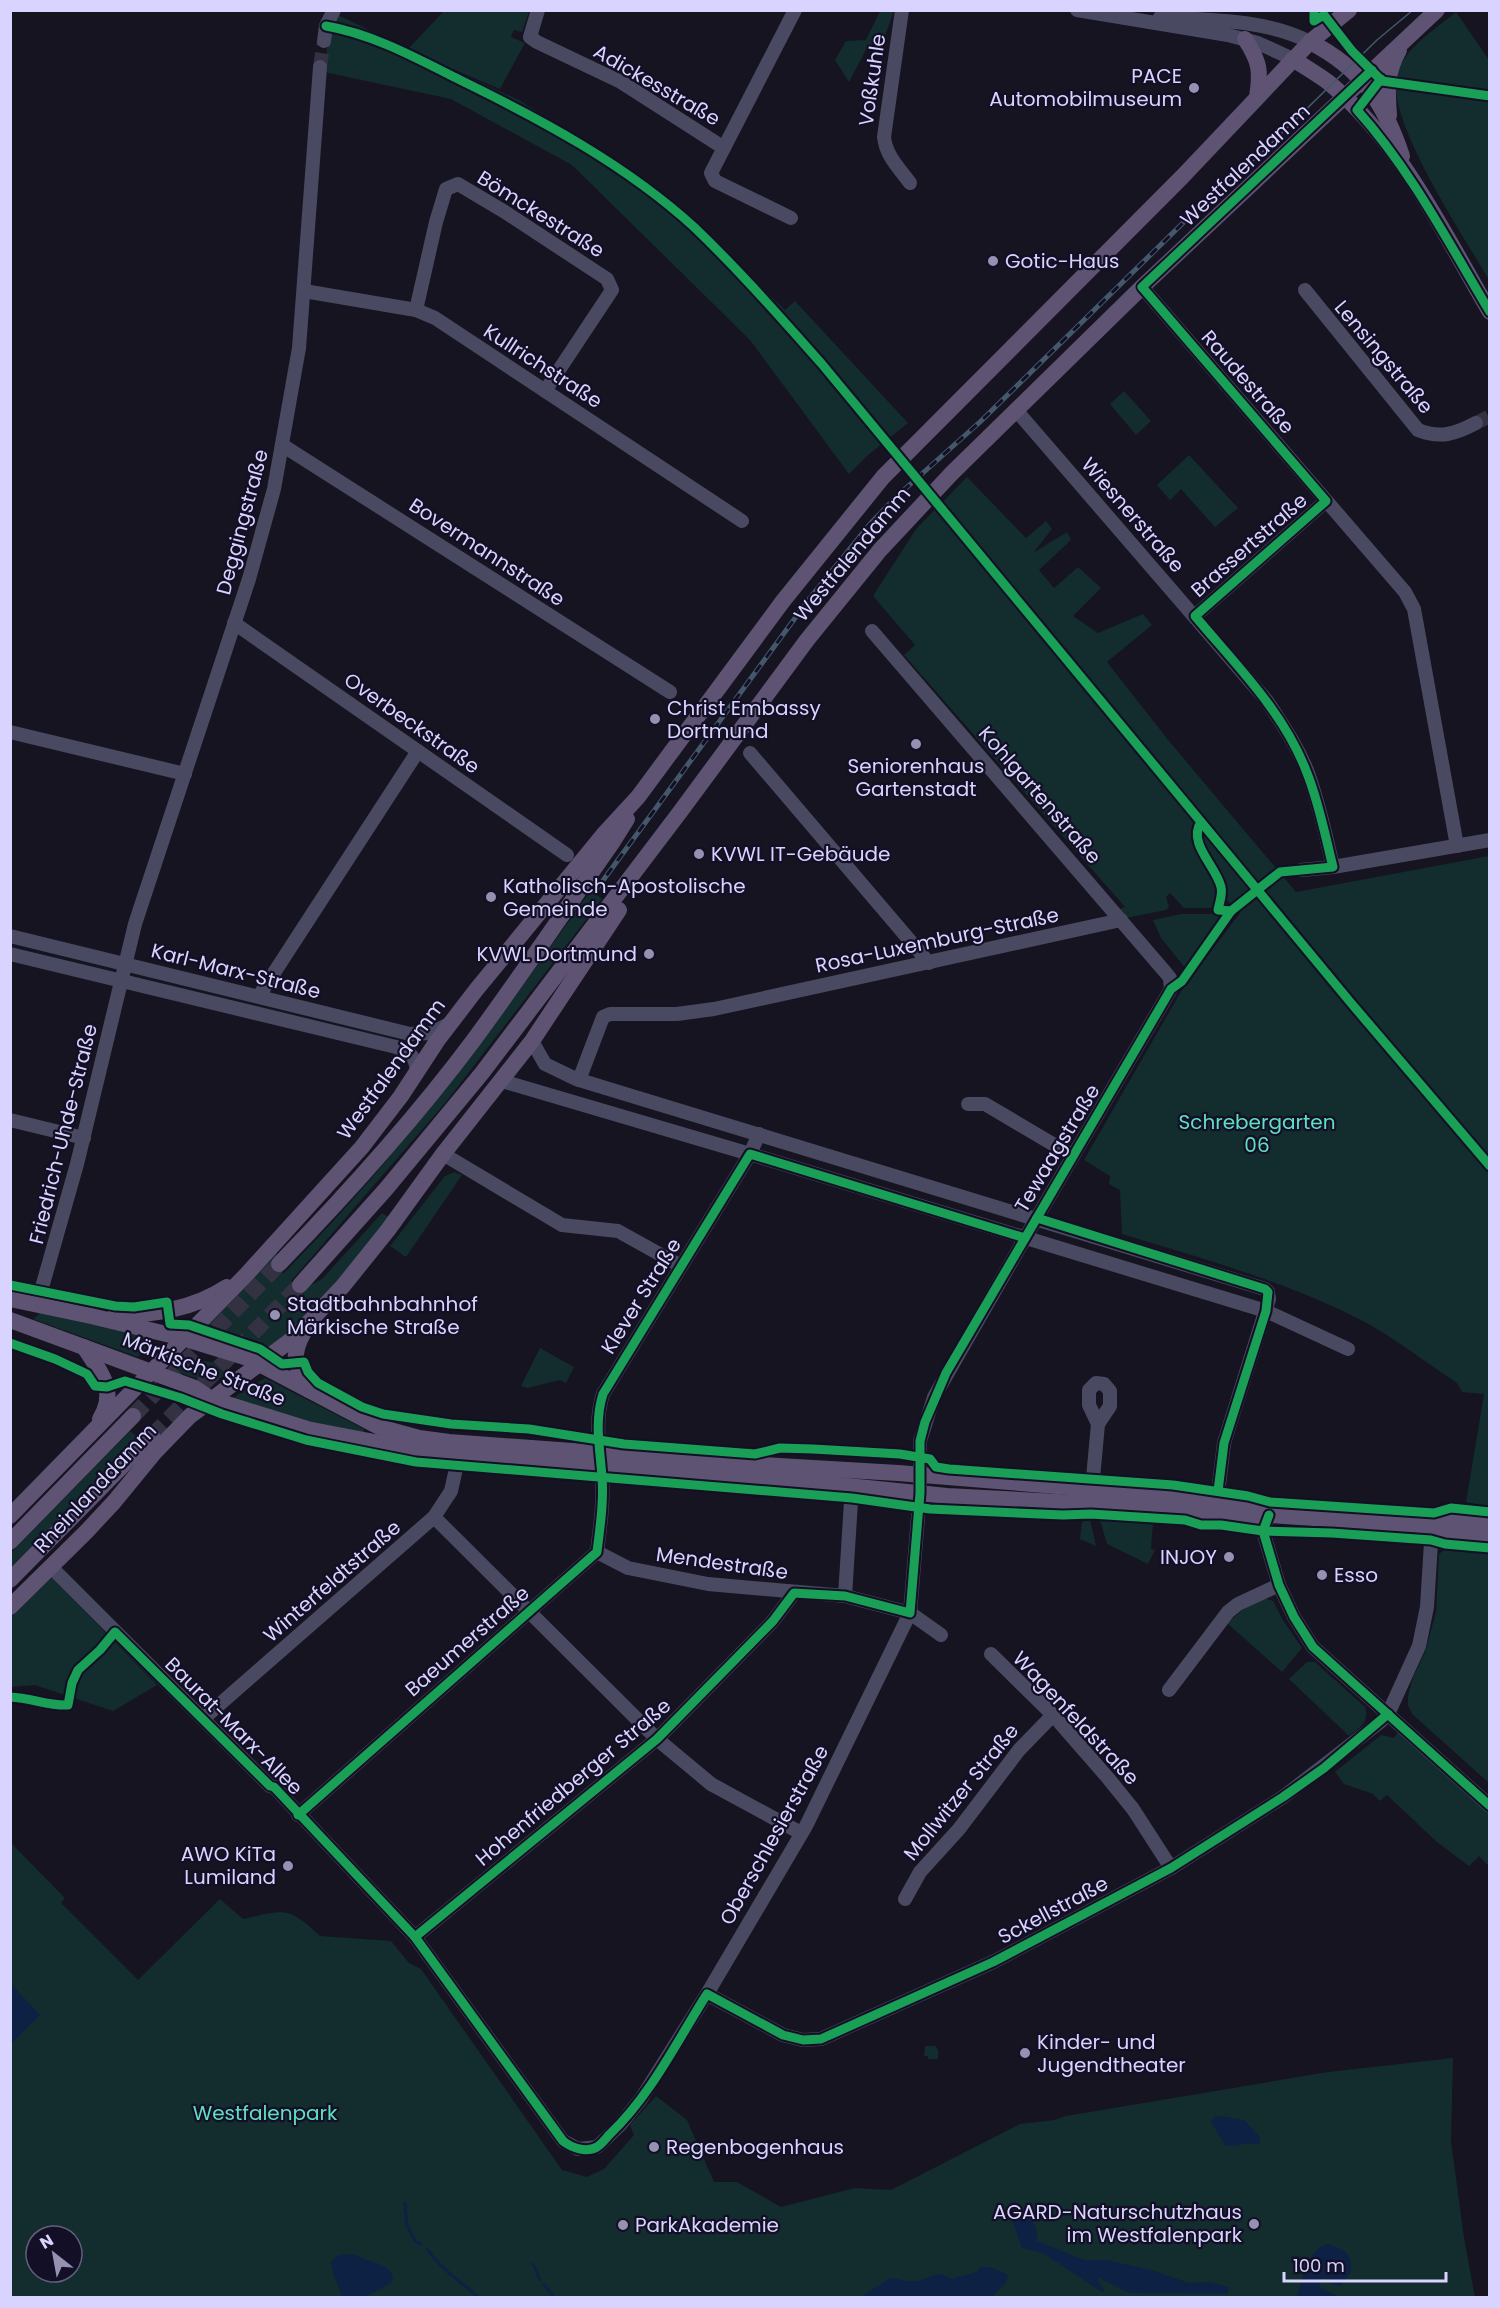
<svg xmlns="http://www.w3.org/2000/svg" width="1500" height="2308" font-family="Poppins,sans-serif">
	<rect width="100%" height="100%" fill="#161421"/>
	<g fill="#132c2d" fill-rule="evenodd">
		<path d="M444,11H529L522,32L514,30L511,37L525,43L500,89L429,59L519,100L668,197L785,310L795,301L908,423L867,456L849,474L750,340L572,165L451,99L324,72L329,32L336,14L408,49Z"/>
		<path d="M880,11H894L884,38L868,46L849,82L835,60L846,41L866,40Z"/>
		<path d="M1456,12L1489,60V280C1465,238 1384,118 1397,74C1405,47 1436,29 1456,12Z"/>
		<path d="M1124,391L1151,421L1136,435L1110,404Z"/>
		<path d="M1189,455L1238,508L1215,527L1181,489L1170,500L1157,485Z"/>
		<path d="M967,477L1026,538L1046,521L1052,529L1033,553L1067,532L1071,540L1039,570L1054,588L1078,567L1101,588L1073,616L1098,633L1143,614L1152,625L1107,662L1169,741L1296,892L1489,856V1507L1466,1502L1484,1394L1462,1392L1457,1383C1426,1363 1394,1337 1361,1320C1285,1281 1203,1259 1122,1234L1120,1190L1109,1184L1110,1176L1084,1160L1183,988L1240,913L1220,893L1214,908H1184L1170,893L1166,897L1169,907L1166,910L1126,918L1119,909L1125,907L904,655L915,645L873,596L916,529Z"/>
		<path d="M591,890L602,899L446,1102L291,1281C303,1287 312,1286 323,1278L382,1213L390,1218L305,1320L262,1355L194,1335L276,1252L283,1274C399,1157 496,1024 591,890Z"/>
		<path d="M1181,914H1226L1186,969L1161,938L1153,920Z"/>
		<path d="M454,1172L462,1175L406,1257L390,1246L445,1176Z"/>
		<path d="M43,1311L156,1336L138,1357L33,1319Z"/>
		<path d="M540,1348L574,1367L566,1383L560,1380L527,1388L521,1386Z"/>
		<path d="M197,1360C209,1362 224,1362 230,1372C219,1386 185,1378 173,1368L176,1363Z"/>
		<path d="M265,1378L364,1429V1436L280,1416L232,1400L236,1396Z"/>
		<path d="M130,1431L140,1439L11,1569V1553Z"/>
		<path d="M1090,1520L1096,1546L1080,1539L1082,1522Z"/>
		<path d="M1100,1520L1153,1522L1151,1549L1155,1550L1148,1564L1107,1544Z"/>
		<path d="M1447,1548L1489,1550V1783L1412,1714L1408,1705V1696L1412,1680L1425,1652L1436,1612L1439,1554Z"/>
		<path d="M51,1577L157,1685L113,1711L35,1685L11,1687V1617Z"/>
		<path d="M1264,1598L1273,1601L1283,1620L1302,1648L1282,1672L1227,1623L1245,1608Z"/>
		<path d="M1307,1662H1315L1365,1707C1370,1722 1359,1728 1349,1736L1289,1679Z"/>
		<path d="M1398,1732L1489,1814V1866L1479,1856L1469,1866L1437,1842L1387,1795L1380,1801L1373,1794L1344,1784L1335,1772L1381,1735L1394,1738Z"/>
		<path d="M11,1843L65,1898L61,1903L138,1980L220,1899L243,1919C284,1910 288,1905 320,1936L391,1941L409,1963L421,1969L562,2170L587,2177L604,2169L634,2135L630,2125L656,2096L687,2120L714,2182H737L781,2207L855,2188L891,2190L1020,2124L1055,2120L1066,2116L1328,2072L1453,2058L1451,2141L1464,2238L1475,2297L11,2298ZM36,2236H72V2272H36Z"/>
		<path d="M925,2046H935L938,2050V2059H928V2056H924Z"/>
	</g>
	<g fill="#0d2144">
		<path d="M11,1984L40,2015L11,2044Z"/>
		<path d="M1221,2116L1244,2120L1260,2137V2145C1249,2141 1237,2146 1226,2146L1211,2122L1214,2117Z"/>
		<path d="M1020,2213C1034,2219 1038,2227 1037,2241L1084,2260H1106L1151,2270L1189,2283L1209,2282L1229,2287L1227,2294L1129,2293L1099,2278L1098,2281L1105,2291L1102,2292L1043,2253L1022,2248L1012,2219L1015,2214Z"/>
		<path d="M1328,2244C1345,2251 1351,2250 1351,2272L1340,2286H1336L1325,2278L1322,2279L1319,2285L1322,2289L1341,2297H1297C1302,2281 1308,2248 1328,2244Z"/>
		<path d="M354,2254C365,2263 393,2261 393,2281C388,2286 369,2295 362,2298C357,2299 347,2298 342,2297L333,2273L331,2262L338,2255Z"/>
		<path d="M981,2267H991L1008,2275L1005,2284L992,2297H861L890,2278C898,2279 907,2282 915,2281C930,2280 934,2268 952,2279L977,2272Z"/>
	</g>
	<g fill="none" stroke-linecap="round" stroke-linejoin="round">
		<g stroke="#0d2144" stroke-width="3">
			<path d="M405,2203L407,2226L415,2241L421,2244"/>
			<path d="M427,2249C441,2270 461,2281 479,2298"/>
			<path d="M533,2264L540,2280"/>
			<path d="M544,2285L555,2298"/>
		</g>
		<g stroke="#333142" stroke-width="14" stroke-dasharray="14 7" stroke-linecap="butt">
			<path d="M320,67L324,41"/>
			<path d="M1476,423L1490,416"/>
		</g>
		<g stroke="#333142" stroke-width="16" stroke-dasharray="16 8" stroke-linecap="butt">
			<path d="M133,1416L279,1264"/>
			<path d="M152,1436L300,1285"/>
		</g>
		<g stroke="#4a4962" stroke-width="14">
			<path d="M538,10L530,37L537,42L621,82L724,148"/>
			<path d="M902,10L884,137C886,156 899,168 910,183"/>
			<path d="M1077,10L1228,35L1258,43L1293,59"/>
			<path d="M1160,17C1210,20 1264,19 1310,42"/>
			<path d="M324,41L326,26L334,10"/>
			<path d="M791,218L715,181L711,173L795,10"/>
			<path d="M1142,287L1405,592L1414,609L1457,846"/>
			<path d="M1305,290L1418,430C1440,439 1455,434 1476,423"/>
			<path d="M304,291L416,310L435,318L742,521"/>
			<path d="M416,310L436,222L446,189L458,184L505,212L607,279L612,290L545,391"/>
			<path d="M1016,410L1267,701C1282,724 1298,747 1308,773C1319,804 1326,835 1333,867"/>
			<path d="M282,445L670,692"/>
			<path d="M1195,616L1326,501"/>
			<path d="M234,623L567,855"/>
			<path d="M10,732L185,774"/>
			<path d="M750,753L929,963"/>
			<path d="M1301,870L1333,867L1490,840"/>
			<path d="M10,936L410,1034L431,1033L449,1024"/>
			<path d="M10,954L396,1047C411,1052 416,1057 417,1073"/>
			<path d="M259,996L418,751"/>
			<path d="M532,1041L545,1064L576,1079L1265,1289L1268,1292L1269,1299L1224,1443L1217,1501"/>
			<path d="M579,1080L603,1017L610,1014H677L714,1009L1121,920"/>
			<path d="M502,1081L750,1154L1266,1311L1348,1349"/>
			<path d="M968,1104H985L1073,1156"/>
			<path d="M10,1120L84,1138"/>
			<path d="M443,1154L562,1225L618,1231L681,1266"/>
			<path d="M37,1305L77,1164L135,924L249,579L274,489L299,348L320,67"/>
			<path d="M1092,1489L1098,1424L1089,1405V1390L1096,1383L1104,1384L1110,1391V1406L1098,1424"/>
			<path d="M1269,1515L1263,1531L1279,1585L1294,1617L1313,1647L1490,1806"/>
			<path d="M434,1517L657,1739L711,1784L801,1833"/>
			<path d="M597,1552L628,1568L708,1584L845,1596L910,1613L941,1635"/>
			<path d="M51,1567L270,1786L274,1787L415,1937L563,2141L578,2149L597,2147L620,2125L641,2099L707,1994L806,1826L910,1613L920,1493V1441L934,1397L1025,1238L1171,989L1170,978L1166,973L872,631"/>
			<path d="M845,1596L852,1486"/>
			<path d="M991,1654L1053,1715L1108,1778L1133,1809L1171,1868"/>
			<path d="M1169,1690L1228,1612L1238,1604L1279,1585"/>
			<path d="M204,1718L434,1517L451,1491L459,1455"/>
			<path d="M298,1815L597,1552C600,1527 604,1501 602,1477C600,1448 594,1422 603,1394L750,1154L759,1134"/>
			<path d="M905,1899L920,1872L959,1829L1019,1750L1053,1715"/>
			<path d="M415,1937L657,1739L773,1621L794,1593"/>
			<path d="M707,1994L783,2035L803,2040L821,2039L993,1962L1171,1868L1283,1797L1380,1722L1388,1714L1419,1646L1427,1607L1432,1526"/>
		</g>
		<g stroke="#5e5373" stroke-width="16">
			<path d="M1245,39C1260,62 1261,71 1257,97"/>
			<path d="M1310,42C1361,68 1384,102 1402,156"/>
			<path d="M1293,59C1305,67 1317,74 1328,82C1401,142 1443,232 1490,312"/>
			<path d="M1389,115C1387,88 1386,74 1399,50"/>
			<path d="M279,1264C348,1193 414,1120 473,1041C521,976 566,909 612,843L627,819"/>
			<path d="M300,1285L386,1189L482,1073L680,812L807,640L880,550L952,473L1142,287L1437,10"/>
			<path d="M10,1299L91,1316L183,1338L248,1358L379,1427L419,1438L449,1442L779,1466L898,1473L1179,1496L1248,1505L1269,1515"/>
			<path d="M114,1316C154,1314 192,1310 227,1287"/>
			<path d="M10,1320L195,1388L211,1399L307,1429L416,1450L577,1465L798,1481L947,1496L1186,1509L1246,1518L1269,1515L1432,1526L1454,1535L1490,1537"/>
			<path d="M304,1332C290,1356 295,1368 309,1390"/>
			<path d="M84,1347C100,1372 118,1390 100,1419"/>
			<path d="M10,1516L245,1276L362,1147L401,1096L437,1041L476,990L603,835L638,797L783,601L883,477L1182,177L1310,42L1349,10"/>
			<path d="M1432,1526L1454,1521L1490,1523"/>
			<path d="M10,1542L133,1416"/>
			<path d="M10,1580L152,1436"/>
			<path d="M10,1607L86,1532L114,1502L155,1452L190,1416L295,1337L343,1286L388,1230L443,1154L532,1041L619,910"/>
		</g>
		<path stroke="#43596b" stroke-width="1.5" d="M1244,170L1377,40L1413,10"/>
		<g stroke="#43596b" stroke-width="5">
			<path id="rail" d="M596,890L809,599L870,524L896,497L981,421L1240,167"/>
		</g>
		<use href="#rail" stroke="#130f26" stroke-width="3" stroke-dasharray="9" stroke-linecap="butt"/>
		<g stroke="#130f26" stroke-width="13">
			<g id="cycleway">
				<path d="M1314,10V21L1324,15L1352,51L1382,81L1490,96"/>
				<path d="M326,26C373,34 418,59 460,80C542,120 626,165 694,227C739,270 780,317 821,363L1351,1003L1490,1166"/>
				<path d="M1381,79L1357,110C1411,170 1448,242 1490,312"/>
				<path d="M1201,822C1187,843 1216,866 1221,887C1223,894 1219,904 1218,910L1231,911"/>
				<path d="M1037,1218L1265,1289L1268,1292L1266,1311L1224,1443L1218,1491"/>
				<path d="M10,1285L115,1306L134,1307L167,1302L170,1324L189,1325L260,1349L282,1364L304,1362L308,1372L318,1383L362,1407L383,1414L451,1424L529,1429L624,1444L755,1454L780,1448L813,1449L900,1454L930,1459L936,1467L949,1469L1173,1485L1248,1496L1270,1502L1434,1513L1451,1508L1490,1512"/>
				<path d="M10,1343L55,1359L87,1374L95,1386L107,1387L125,1381L181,1398L222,1414L306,1440L416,1462L852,1498L930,1509L1063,1515L1091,1514L1185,1520L1201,1525H1221L1263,1531L1332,1533L1431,1540L1445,1544L1490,1548"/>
				<path d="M1269,1515L1263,1531L1279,1585L1294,1617L1313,1647L1490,1806"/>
				<path d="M10,1697C32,1698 48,1706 68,1705L72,1683L78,1670L100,1650L115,1632L270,1786L274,1787L415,1937L563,2141C572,2148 586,2153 597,2147C602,2144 606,2138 610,2134C651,2095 677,2041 707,1994L783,2035L803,2040L821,2039L993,1962L1171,1868L1283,1797L1324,1768L1388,1714"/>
				<path d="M298,1815L597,1552C600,1527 604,1501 602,1477C600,1448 594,1422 603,1394L750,1154L1025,1238"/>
				<path d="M415,1937L657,1739L773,1621L794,1593L845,1596L910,1613L920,1493V1441L925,1422L946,1373L1171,989L1182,981L1231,911L1280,872L1333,867C1325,835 1319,803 1307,773C1284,712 1236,665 1195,616L1326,501L1142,287L1372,70"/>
			</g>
		</g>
		<use href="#cycleway" stroke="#1a9f57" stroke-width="9"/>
	</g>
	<g fill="#9591b1" stroke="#130f26" stroke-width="2">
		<circle cx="1194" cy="88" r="6"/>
		<circle cx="993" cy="261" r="6"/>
		<circle cx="655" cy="719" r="6"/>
		<circle cx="916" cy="744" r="6"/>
		<circle cx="699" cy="854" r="6"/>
		<circle cx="491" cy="897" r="6"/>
		<circle cx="649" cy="954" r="6"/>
		<circle cx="275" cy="1315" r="6"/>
		<circle cx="1229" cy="1557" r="6"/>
		<circle cx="1322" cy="1575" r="6"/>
		<circle cx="288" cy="1866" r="6"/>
		<circle cx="1025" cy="2053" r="6"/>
		<circle cx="654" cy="2147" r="6"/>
		<circle cx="1254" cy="2224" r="6"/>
		<circle cx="623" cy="2225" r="6"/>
	</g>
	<g text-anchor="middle" stroke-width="4.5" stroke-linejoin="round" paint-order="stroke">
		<g font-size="20" fill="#d9d4ff" stroke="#130f26" text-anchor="start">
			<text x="1182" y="83" text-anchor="end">PACE<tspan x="1182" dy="23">Automobilmuseum</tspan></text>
			<text x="1005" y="268">Gotic-Haus</text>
			<text x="667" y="715">Christ Embassy<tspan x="667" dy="23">Dortmund</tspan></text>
			<text x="916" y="773" text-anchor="middle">Seniorenhaus<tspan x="916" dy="23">Gartenstadt</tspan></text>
			<text x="711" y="861">KVWL IT-Gebäude</text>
			<text x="503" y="893">Katholisch-Apostolische<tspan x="503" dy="23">Gemeinde</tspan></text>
			<text x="637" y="961" text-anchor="end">KVWL Dortmund</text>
			<text x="287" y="1311">Stadtbahnbahnhof<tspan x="287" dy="23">Märkische Straße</tspan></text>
			<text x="1217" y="1564" text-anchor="end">INJOY</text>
			<text x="1334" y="1582">Esso</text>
			<text x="276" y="1861" text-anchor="end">AWO KiTa<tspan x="276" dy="23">Lumiland</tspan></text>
			<text x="1037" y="2049">Kinder- und<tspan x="1037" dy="23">Jugendtheater</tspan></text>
			<text x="666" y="2154">Regenbogenhaus</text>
			<text x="1242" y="2219" text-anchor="end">AGARD-Naturschutzhaus<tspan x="1242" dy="23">im Westfalenpark</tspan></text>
			<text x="635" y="2232">ParkAkademie</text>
		</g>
		<g font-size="20" fill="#d9d4ff" stroke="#130f26">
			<text transform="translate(872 80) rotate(-82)" y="7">Voßkuhle</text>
			<text transform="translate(657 85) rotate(30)" y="7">Adickesstraße</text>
			<text transform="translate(1245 165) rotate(-43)" y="7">Westfalendamm</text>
			<text transform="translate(541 214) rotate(32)" y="7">Bömckestraße</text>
			<text transform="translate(1384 357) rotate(50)" y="7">Lensingstraße</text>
			<text transform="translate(543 366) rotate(33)" y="7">Kullrichstraße</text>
			<text transform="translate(1248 382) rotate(49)" y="7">Raudestraße</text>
			<text transform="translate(1133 515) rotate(49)" y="7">Wiesnerstraße</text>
			<text transform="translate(242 522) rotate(-75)" y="7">Deggingstraße</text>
			<text transform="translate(1249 545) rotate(-41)" y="7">Brassertstraße</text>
			<text transform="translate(487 552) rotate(33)" y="7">Bovermannstraße</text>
			<text transform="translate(852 554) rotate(-50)" y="7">Westfalendamm</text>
			<text transform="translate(412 723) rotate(35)" y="7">Overbeckstraße</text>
			<text transform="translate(1040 795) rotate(49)" y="7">Kohlgartenstraße</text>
			<text transform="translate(937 940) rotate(-12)" y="7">Rosa-Luxemburg-Straße</text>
			<text transform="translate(236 971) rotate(14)" y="7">Karl-Marx-Straße</text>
			<text transform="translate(391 1069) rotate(-54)" y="7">Westfalendamm</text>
			<text transform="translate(63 1134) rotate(-76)" y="7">Friedrich-Uhde-Straße</text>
			<text transform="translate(1057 1148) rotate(-59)" y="7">Tewaagstraße</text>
			<text transform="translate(641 1296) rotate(-58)" y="7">Klever Straße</text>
			<text transform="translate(204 1369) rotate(21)" y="7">Märkische Straße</text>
			<text transform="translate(95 1488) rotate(-47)" y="7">Rheinlanddamm</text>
			<text transform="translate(722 1563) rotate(8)" y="7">Mendestraße</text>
			<text transform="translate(332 1581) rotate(-41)" y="7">Winterfeldtstraße</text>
			<text transform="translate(467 1641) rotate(-41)" y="7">Baeumerstraße</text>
			<text transform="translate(1076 1718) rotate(47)" y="7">Wagenfeldstraße</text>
			<text transform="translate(234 1726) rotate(45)" y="7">Baurat-Marx-Allee</text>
			<text transform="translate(573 1782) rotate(-40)" y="7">Hohenfriedberger Straße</text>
			<text transform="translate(961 1792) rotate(-51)" y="7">Mollwitzer Straße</text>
			<text transform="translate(774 1835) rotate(-61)" y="7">Oberschlesierstraße</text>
			<text transform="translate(1053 1910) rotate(-28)" y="7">Sckellstraße</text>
		</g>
		<g font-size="20" fill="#5fe0c0" stroke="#130f26">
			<text x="1257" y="1129">Schrebergarten<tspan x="1257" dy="23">06</tspan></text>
			<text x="265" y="2120">Westfalenpark</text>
		</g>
	</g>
	<rect width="1500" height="2308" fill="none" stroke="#d9d4ff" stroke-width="24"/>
	<g transform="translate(54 2254) rotate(329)"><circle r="28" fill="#130f26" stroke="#625e7d" stroke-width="1.5"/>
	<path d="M0-4.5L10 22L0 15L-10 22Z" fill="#9591b1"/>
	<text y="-9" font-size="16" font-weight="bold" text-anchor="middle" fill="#d9d4ff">N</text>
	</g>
	<path d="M1284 2272v9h162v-9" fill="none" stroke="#d9d4ff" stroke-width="3"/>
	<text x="1293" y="2272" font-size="18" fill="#d9d4ff" stroke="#130f26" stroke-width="4.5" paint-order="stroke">100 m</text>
</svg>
